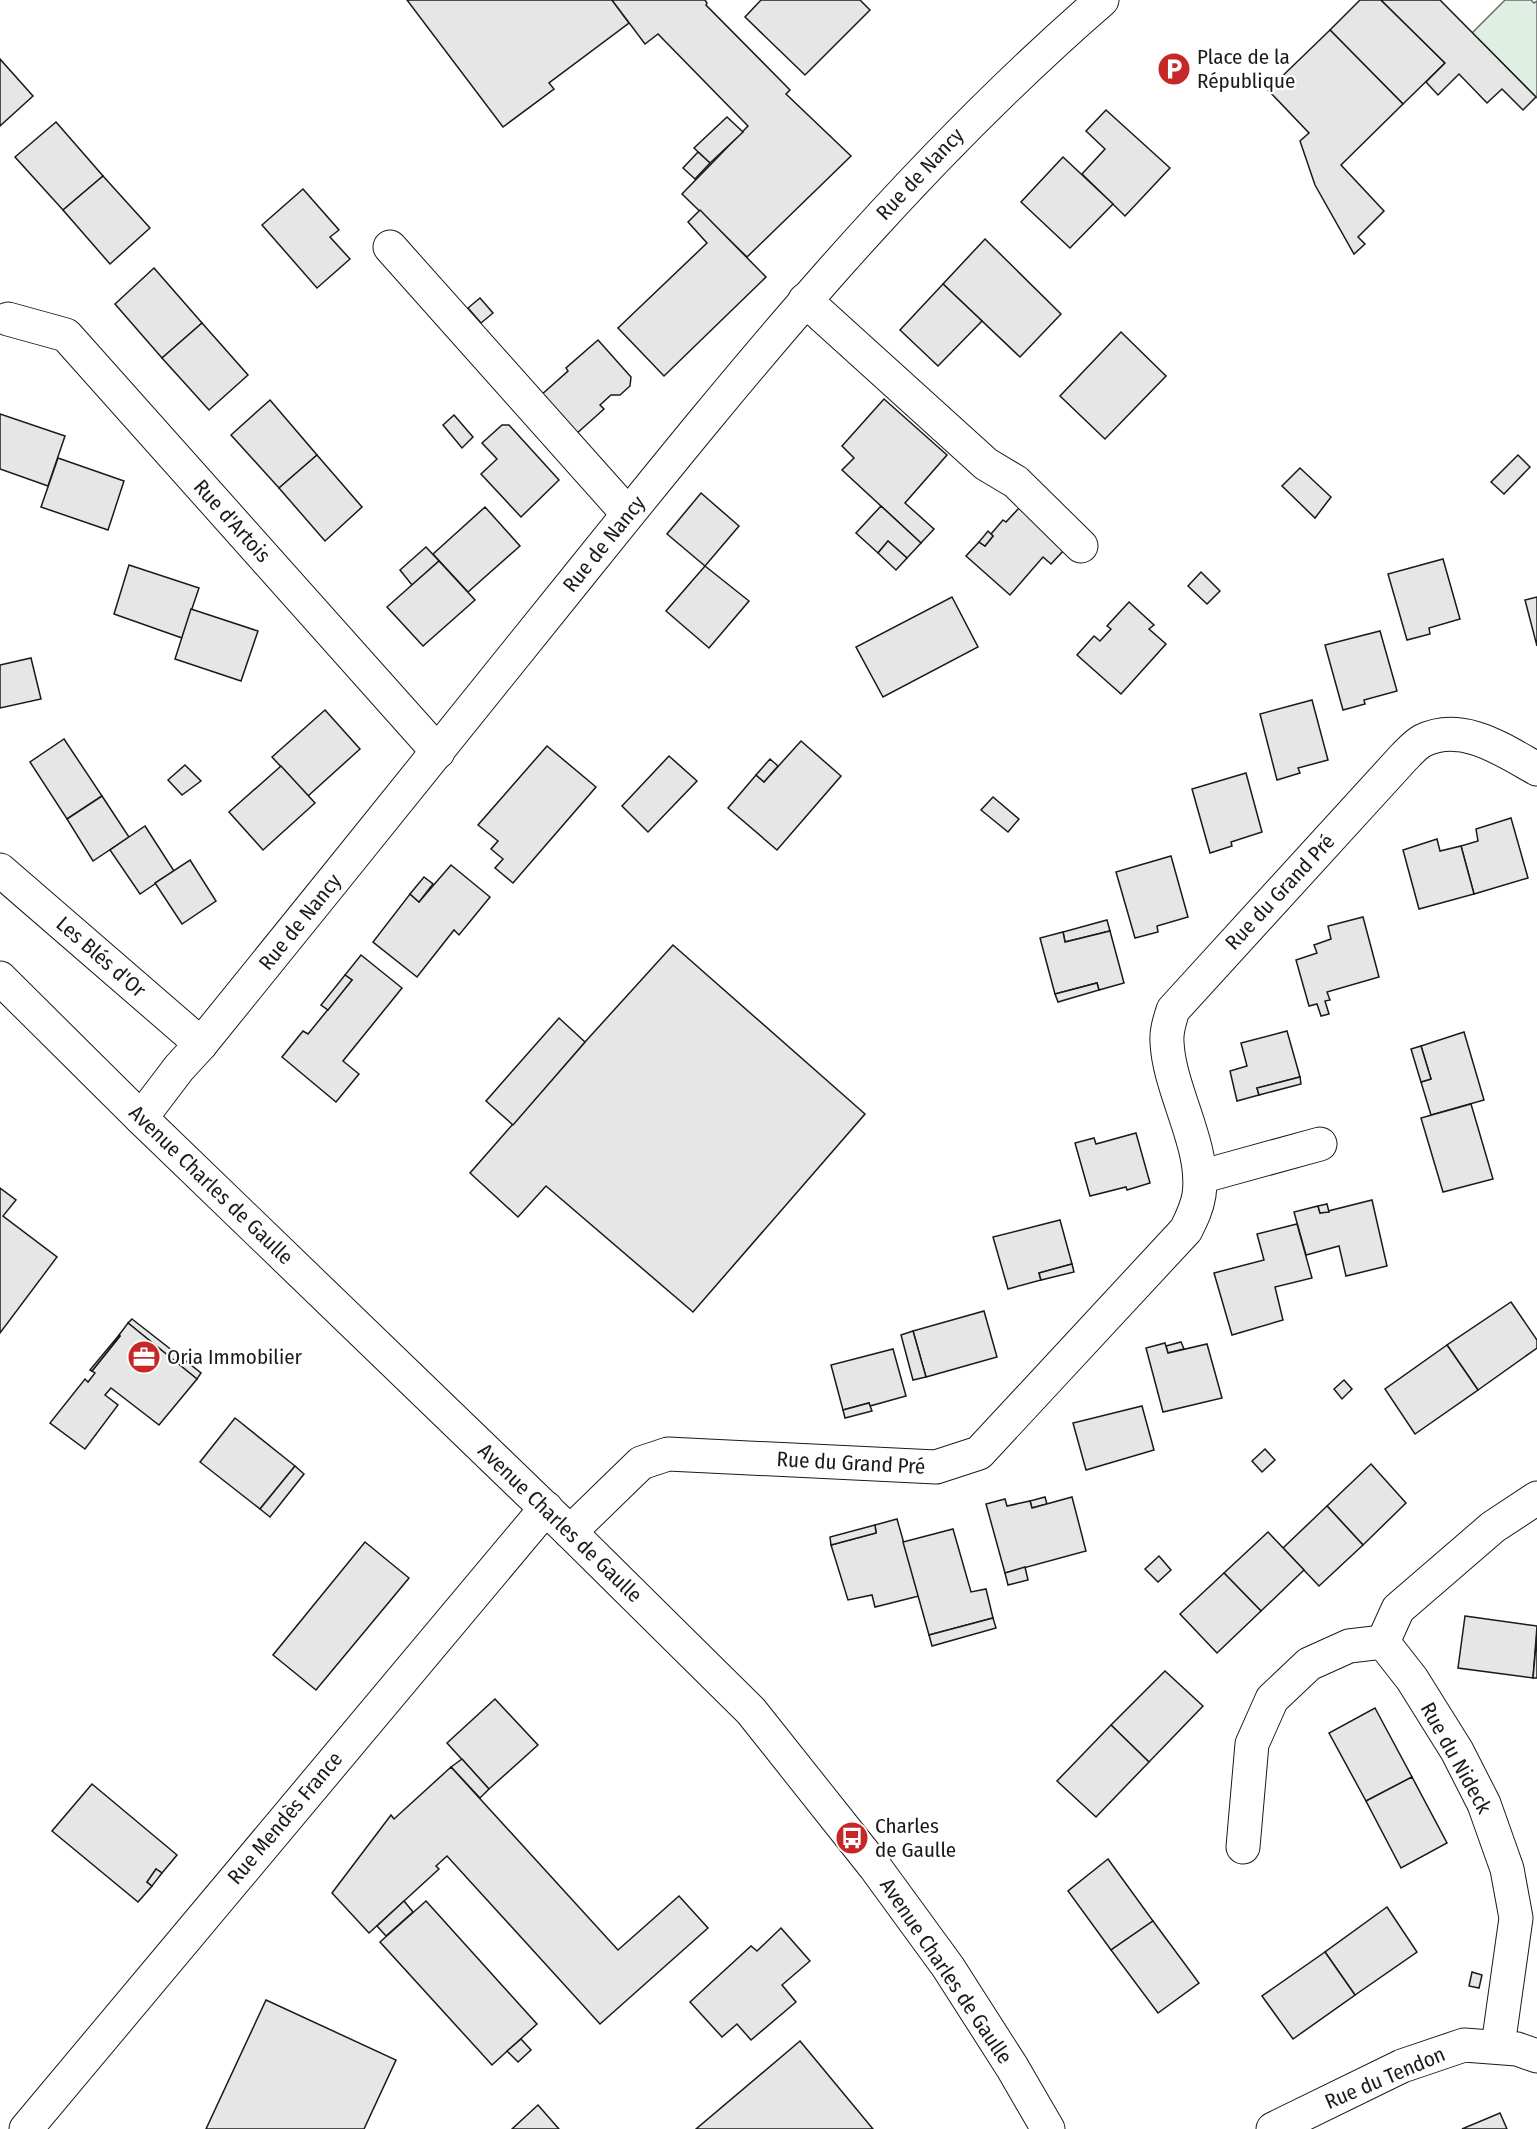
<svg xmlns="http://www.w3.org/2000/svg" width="1537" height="2129" font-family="'Fira Sans Condensed',sans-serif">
	<rect width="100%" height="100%" fill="#fff"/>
	<path fill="#e0efe3" stroke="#6a6a6a" stroke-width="1.5" d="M1505,0H1531L1534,3L1537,1V98L1472,33Z"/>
	<g fill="#e6e6e6" stroke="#1a1a1a" stroke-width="1.5">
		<path d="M407,0H612L629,23L549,83L554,89L503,127Z"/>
		<path d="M612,0H705L707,3L706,5L790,90L786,94L851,156L747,257L682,194L748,126L658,34L645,44Z"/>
		<path d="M761,0H860L870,10L805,75L745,17Z"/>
		<path d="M1360,0H1381L1445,63L1403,104L1330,30Z"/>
		<path d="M1381,0H1440L1536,97L1523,110L1502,89L1487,103L1459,74L1438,95L1426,82L1445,63Z"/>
		<path d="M1330,30L1403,104L1341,165L1384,211L1358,237L1365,244L1354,254L1315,185L1300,141L1309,133L1268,90Z"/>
		<path d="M0,59L33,96L0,126Z"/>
		<path d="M1106,110L1170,168L1125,216L1082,174L1105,149L1086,131Z"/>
		<path d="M727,117L743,132L710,163L694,148Z"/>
		<path d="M56,122L103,176L63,210L15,157Z"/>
		<path d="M698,152L710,163L695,179L683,168Z"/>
		<path d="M1063,157L1113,204L1070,248L1021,202Z"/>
		<path d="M103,176L150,228L110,264L63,210Z"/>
		<path d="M303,189L339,230L330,237L350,259L317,288L262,225Z"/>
		<path d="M700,210L766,277L664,376L618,328L707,243L688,222Z"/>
		<path d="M985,239L1061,314L1020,357L943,284Z"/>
		<path d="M154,268L202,323L162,358L115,304Z"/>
		<path d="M943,284L982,321L938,366L900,330Z"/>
		<path d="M480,298L493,313L481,323L468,308Z"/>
		<path d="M202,323L248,375L209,410L162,358Z"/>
		<path d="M1121,332L1166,376L1105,439L1060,396Z"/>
		<path d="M598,340L631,377L630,386L620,395H611L600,405L604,409L575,435L540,396L568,371L566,368Z"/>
		<path d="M884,399L947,455L905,503L934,529L921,543L842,470L854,458L842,446Z"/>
		<path d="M270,400L317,455L279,488L231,435Z"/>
		<path d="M0,414L65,436L48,486L0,469Z"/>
		<path d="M454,415L473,437L462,448L443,425Z"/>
		<path d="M502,425H509L559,480L521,517L481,474L497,459L482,443Z"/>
		<path d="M317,455L362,507L325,541L279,488Z"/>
		<path d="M1518,455L1530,467L1504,494L1491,482Z"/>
		<path d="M58,458L124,481L108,530L41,507Z"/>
		<path d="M1300,468L1331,497L1315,518L1282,486Z"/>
		<path d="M701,493L739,526L705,566L667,534Z"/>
		<path d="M881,506L921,543L907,558L888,541L878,553L856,533Z"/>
		<path d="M485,507L520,546L468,592L433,554Z"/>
		<path d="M1019,508L1065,549L1051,564L1043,557L1010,595L966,556L979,542L985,546L993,536L991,534L1003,520L1006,522Z"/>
		<path d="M988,531L993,536L985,546L979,542Z"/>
		<path d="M888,541L907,558L896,570L878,553Z"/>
		<path d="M426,547L439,561L412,585L400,570Z"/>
		<path d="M1443,559L1460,619L1429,628L1430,634L1407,640L1388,574Z"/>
		<path d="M439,561L475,600L423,646L387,607Z"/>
		<path d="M129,565L199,588L182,638L114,614Z"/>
		<path d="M705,566L749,601L709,648L666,611Z"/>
		<path d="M1201,572L1220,591L1207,604L1188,586Z"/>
		<path d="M952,597L978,647L883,697L856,647Z"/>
		<path d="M1537,597V646L1525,600Z"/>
		<path d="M1129,602L1154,625L1149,629L1166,644L1121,694L1077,655L1094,636L1100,641L1111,629L1107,626Z"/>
		<path d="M191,609L258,631L241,681L175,659Z"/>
		<path d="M1380,631L1397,691L1364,700L1365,704L1343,710L1325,645Z"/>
		<path d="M31,658L41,699L0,708V665Z"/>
		<path d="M1312,700L1328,760L1298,768L1300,773L1277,780L1260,714Z"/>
		<path d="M325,710L360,749L308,796L272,757Z"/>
		<path d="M64,739L102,796L67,819L30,762Z"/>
		<path d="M801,741L841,776L777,850L728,808L756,775L764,782Z"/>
		<path d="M547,746L596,787L513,883L495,868L503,859L491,849L498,841L478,825Z"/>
		<path d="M669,756L697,781L648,832L622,806Z"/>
		<path d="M770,759L778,766L764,782L756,775Z"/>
		<path d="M185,765L201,781L182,795L168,780Z"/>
		<path d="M281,766L315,803L263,850L229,812Z"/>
		<path d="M1246,773L1262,832L1231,842L1232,846L1210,853L1192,789Z"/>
		<path d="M102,796L129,837L93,861L67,819Z"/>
		<path d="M993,797L1019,819L1008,832L981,810Z"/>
		<path d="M1511,818L1528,878L1474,894L1461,846L1478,841L1476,829Z"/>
		<path d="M145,826L174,871L140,894L110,850Z"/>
		<path d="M1437,839L1440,851L1461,846L1474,894L1419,909L1403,850Z"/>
		<path d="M1171,856L1188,917L1157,926L1158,932L1135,938L1116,872Z"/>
		<path d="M190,860L216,901L182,924L155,883Z"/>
		<path d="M451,865L490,897L459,935L454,930L417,977L373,942L410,894L419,902Z"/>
		<path d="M424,877L433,884L419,902L410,894Z"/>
		<path d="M1363,917L1379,977L1327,992L1330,1000L1325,1001L1329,1014L1321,1016L1317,1004L1309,1006L1296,960L1317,953L1314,945L1331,939L1328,926Z"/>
		<path d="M1107,920L1110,931L1065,942L1063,932Z"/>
		<path d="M1110,931L1124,983L1099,990L1097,983L1055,994L1040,938L1063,932L1065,942Z"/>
		<path d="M673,945L865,1114L693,1312L546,1186L518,1217L470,1173L585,1042Z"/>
		<path d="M361,955L402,988L343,1061L359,1074L336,1102L282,1057L303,1031L308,1034L352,980L345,975Z"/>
		<path d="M345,975L352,980L328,1010L321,1005Z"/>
		<path d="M1097,983L1099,990L1058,1002L1055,994Z"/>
		<path d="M559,1018L585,1042L513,1125L486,1101Z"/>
		<path d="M1287,1031L1300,1077L1257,1088L1259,1095L1237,1101L1230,1071L1247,1066L1241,1043Z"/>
		<path d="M1464,1032L1484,1100L1431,1115L1421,1082L1431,1079L1421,1046Z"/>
		<path d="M1421,1046L1431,1079L1421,1082L1411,1049Z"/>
		<path d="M1300,1077L1301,1084L1259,1095L1257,1088Z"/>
		<path d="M1471,1104L1493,1179L1443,1192L1421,1118Z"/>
		<path d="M1136,1133L1150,1183L1127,1190L1126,1187L1090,1196L1075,1143L1094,1138L1096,1144Z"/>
		<path d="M0,1188L16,1200L3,1216L57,1257L0,1333Z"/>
		<path d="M1372,1200L1387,1266L1346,1276L1339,1246L1306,1255L1294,1212L1318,1206L1320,1213Z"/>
		<path d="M1327,1204L1329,1212L1320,1213L1318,1206Z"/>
		<path d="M1060,1220L1072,1264L1039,1273L1041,1280L1008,1289L993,1237Z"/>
		<path d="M1297,1224L1312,1278L1275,1287L1283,1320L1232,1335L1214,1273L1264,1260L1257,1234Z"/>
		<path d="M1072,1264L1074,1272L1041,1280L1039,1273Z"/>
		<path d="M1511,1302L1537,1340V1348L1478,1390L1447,1345Z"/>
		<path d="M984,1311L997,1357L926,1377L913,1331Z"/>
		<path d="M132,1319L201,1373L197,1379L128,1323Z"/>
		<path d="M128,1323L197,1379L159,1425L111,1388L105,1395L118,1405L85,1449L50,1423L85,1379L88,1382L95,1373L92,1371L120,1336L119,1335Z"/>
		<path d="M913,1331L926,1377L913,1380L901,1335Z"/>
		<path d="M119,1335L120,1336L92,1371L90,1370Z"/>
		<path d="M1181,1342L1184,1349L1168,1353L1166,1346Z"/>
		<path d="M1165,1343L1168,1353L1207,1344L1222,1398L1163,1412L1146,1348Z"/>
		<path d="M1447,1345L1478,1390L1415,1434L1385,1389Z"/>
		<path d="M893,1349L906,1396L870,1406L869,1403L843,1410L831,1365Z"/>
		<path d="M1344,1380L1352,1389L1342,1399L1334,1389Z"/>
		<path d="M869,1403L872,1411L845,1418L843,1410Z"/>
		<path d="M1142,1406L1154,1450L1086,1470L1073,1423Z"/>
		<path d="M235,1418L295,1466L260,1509L200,1462Z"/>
		<path d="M1265,1449L1275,1460L1262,1472L1252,1461Z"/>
		<path d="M1371,1464L1406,1503L1363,1545L1327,1506Z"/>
		<path d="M295,1466L304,1474L270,1517L260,1509Z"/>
		<path d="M1045,1497L1047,1504L1032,1508L1030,1501Z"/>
		<path d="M1072,1497L1086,1551L1005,1573L986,1504L1005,1499L1007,1506L1030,1501L1032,1508Z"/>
		<path d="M1327,1506L1363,1545L1319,1586L1283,1548Z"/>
		<path d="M897,1519L919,1596L875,1607L872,1595L848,1600L831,1545L876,1533L875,1525Z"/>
		<path d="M875,1525L876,1533L831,1545L830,1537Z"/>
		<path d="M953,1529L971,1592L986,1589L993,1618L929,1635L903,1542Z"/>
		<path d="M1268,1532L1304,1570L1261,1611L1224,1573Z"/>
		<path d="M365,1542L409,1578L316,1690L273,1655Z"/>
		<path d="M1159,1556L1171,1570L1158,1582L1145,1569Z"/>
		<path d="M1025,1567L1028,1580L1008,1585L1005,1573Z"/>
		<path d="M1224,1573L1261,1611L1217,1653L1180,1614Z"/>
		<path d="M1465,1616L1537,1626L1533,1678L1458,1668Z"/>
		<path d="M993,1618L996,1628L932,1646L929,1635Z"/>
		<path d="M1537,1634V1678H1533Z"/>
		<path d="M1165,1671L1203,1706L1149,1762L1111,1725Z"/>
		<path d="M495,1699L538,1745L489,1789L447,1743Z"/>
		<path d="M1375,1708L1412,1777L1366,1801L1329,1733Z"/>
		<path d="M1111,1725L1149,1762L1096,1817L1057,1781Z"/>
		<path d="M462,1759L489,1789L480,1798L451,1767Z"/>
		<path d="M451,1767L618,1950L679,1896L708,1928L600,2024L447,1856L436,1866L439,1869L369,1933L332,1893L391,1815L394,1819Z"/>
		<path d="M1412,1777L1447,1843L1401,1868L1366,1801Z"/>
		<path d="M92,1784L177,1855L162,1873L156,1869L147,1882L152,1886L138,1902L52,1831Z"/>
		<path d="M1108,1859L1153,1921L1111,1950L1068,1891Z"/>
		<path d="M156,1869L162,1873L152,1886L147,1882Z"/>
		<path d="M404,1901L413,1912L386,1936L377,1926Z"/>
		<path d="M426,1901L537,2024L492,2065L380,1942Z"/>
		<path d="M1387,1907L1417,1952L1355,1995L1325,1952Z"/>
		<path d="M1153,1921L1199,1983L1158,2013L1111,1950Z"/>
		<path d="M781,1928L810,1961L782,1985L796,2002L751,2040L737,2024L722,2037L690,2002L751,1946L757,1951Z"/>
		<path d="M1325,1952L1355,1995L1293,2039L1262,1996Z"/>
		<path d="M1472,1972L1482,1975L1479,1988L1469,1986Z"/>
		<path d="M266,2000L396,2060L364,2129H206Z"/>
		<path d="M521,2039L531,2050L518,2062L507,2051Z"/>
		<path d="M800,2041L873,2129H696Z"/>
		<path d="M538,2105L559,2129H512Z"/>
		<path d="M1500,2113L1507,2129H1462Z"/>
	</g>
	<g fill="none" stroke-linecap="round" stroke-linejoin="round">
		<g stroke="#1a1a1a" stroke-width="35">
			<g id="minor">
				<path d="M390,247L628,514"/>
				<path d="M805,300L986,464L1016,482L1081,546"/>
				<path d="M8,319L66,335L438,752"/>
				<path d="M0,870L201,1044"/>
				<path d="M141,1118L179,1068L201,1044C329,886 457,727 584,569C745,369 907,169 1102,0"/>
				<path d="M1200,1177L1320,1144"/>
				<path d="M570,1532L641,1463L668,1454L936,1467L979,1453L1186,1230C1192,1218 1197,1208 1199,1195C1206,1146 1169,1091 1167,1042C1166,1031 1170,1020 1173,1010L1404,757C1409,752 1415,745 1422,741C1462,721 1503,750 1537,769"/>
				<path d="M1383,1642L1398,1609L1493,1527L1537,1498"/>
				<path d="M1243,1847L1252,1744L1272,1699L1309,1664L1349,1646L1383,1642L1412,1679L1457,1751L1484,1804L1507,1869L1516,1918L1498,2046"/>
				<path d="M26,2129L546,1508"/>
				<path d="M1273,2129L1402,2066L1464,2045L1517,2049L1537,2056"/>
			</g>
		</g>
		<g stroke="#1a1a1a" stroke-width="35">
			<path id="major" d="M0,978L141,1118L570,1532L751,1711L875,1867L948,1967L1012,2067L1048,2129"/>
		</g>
		<use href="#minor" stroke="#fff" stroke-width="33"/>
		<use href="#major" stroke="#fff" stroke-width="33"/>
	</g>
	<defs>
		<g id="parking-disc" transform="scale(1.725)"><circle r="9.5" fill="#c62828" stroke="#fff"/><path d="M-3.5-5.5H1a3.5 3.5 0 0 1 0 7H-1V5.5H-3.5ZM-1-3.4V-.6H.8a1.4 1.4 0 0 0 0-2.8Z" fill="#fff"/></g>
		<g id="office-disc" transform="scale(1.725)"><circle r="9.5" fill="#c62828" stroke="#fff"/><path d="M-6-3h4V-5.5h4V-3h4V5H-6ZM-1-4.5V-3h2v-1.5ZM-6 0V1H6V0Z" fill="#fff"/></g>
		<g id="bus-disc" transform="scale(1.725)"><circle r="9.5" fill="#c62828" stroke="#fff"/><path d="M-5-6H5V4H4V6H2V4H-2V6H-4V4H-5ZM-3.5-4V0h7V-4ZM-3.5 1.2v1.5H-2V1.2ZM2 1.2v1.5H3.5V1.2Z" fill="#fff"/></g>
	</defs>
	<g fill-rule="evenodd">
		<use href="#parking-disc" x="1174" y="69"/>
		<use href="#office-disc" x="144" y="1357"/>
		<use href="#bus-disc" x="852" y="1838"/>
	</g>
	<g text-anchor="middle" stroke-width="4.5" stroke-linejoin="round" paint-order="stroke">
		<g font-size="21" fill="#1a1a1a" stroke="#fff" text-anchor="start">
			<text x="1197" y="64">Place de la<tspan x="1197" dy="24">République</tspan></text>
			<text x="167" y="1364">Oria Immobilier</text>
			<text x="875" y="1833">Charles<tspan x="875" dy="24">de Gaulle</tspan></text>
		</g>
		<g font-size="21" fill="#1a1a1a" stroke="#fff">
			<text transform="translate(920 174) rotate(-47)" y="7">Rue de Nancy</text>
			<text transform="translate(232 521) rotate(48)" y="7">Rue d'Artois</text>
			<text transform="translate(604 544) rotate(-51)" y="7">Rue de Nancy</text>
			<text transform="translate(1280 892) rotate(-47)" y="7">Rue du Grand Pré</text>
			<text transform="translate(300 922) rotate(-51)" y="7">Rue de Nancy</text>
			<text transform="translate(101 957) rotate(41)" y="7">Les Blés d'Or</text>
			<text transform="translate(211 1185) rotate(44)" y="7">Avenue Charles de Gaulle</text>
			<text transform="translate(851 1463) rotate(3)" y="7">Rue du Grand Pré</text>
			<text transform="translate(560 1523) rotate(44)" y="7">Avenue Charles de Gaulle</text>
			<text transform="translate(1456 1758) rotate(61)" y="7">Rue du Nideck</text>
			<text transform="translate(285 1818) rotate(-50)" y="7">Rue Mendès France</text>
			<text transform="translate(946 1971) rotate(56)" y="7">Avenue Charles de Gaulle</text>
			<text transform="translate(1385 2078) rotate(-23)" y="7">Rue du Tendon</text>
		</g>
	</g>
</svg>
